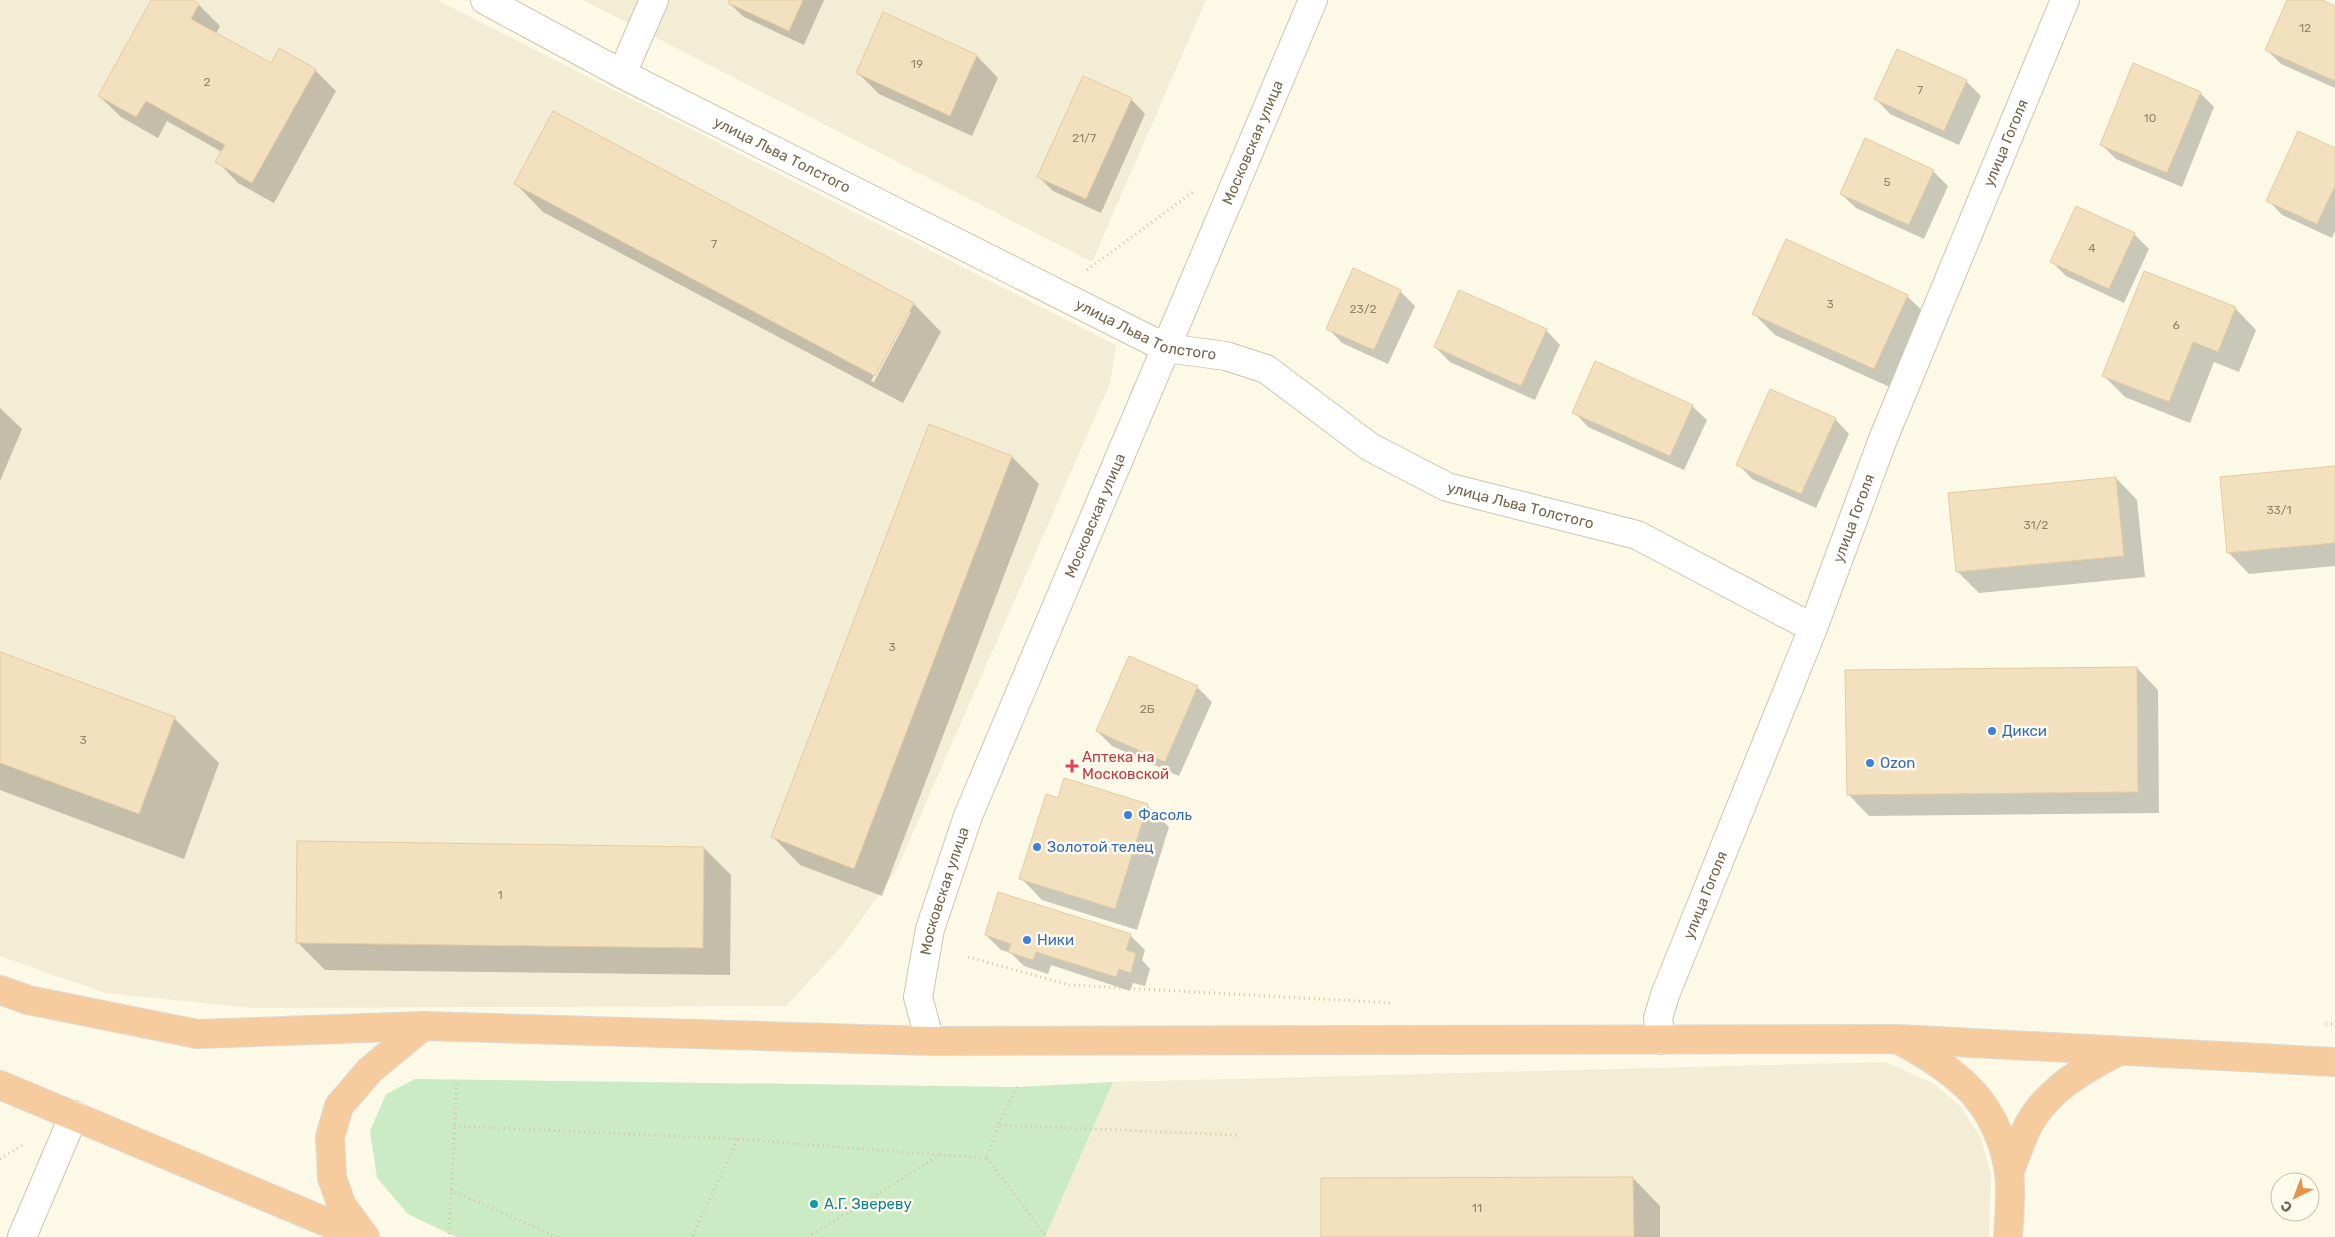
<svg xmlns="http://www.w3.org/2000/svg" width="2335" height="1237" font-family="Rubik,sans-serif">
	<rect width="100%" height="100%" fill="#fcf9e7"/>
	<g fill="#f4edd5">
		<path d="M0,0H437L1116,345L1110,383L896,871L842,946L786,1006L252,1008L105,993L0,956Z"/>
		<path d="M583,0H1206L1092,262Z"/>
		<path d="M1885,1062L1933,1083L1961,1107L1981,1138L1991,1174L1989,1237H1045L1113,1082Z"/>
	</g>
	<path fill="#cbebc5" d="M415,1079L1017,1087L1113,1082L1045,1237H456L408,1214L377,1178L370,1131L386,1094Z"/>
	<g fill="#0003" fill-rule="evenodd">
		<path d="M153,0H191L199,5L220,26L216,34L271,65L315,70L336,91L274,203L238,183L217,161L222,152L167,121L158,138L121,117L99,96Z"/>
		<path d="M731,0H824L804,45L744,17L729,3Z"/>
		<path d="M2289,0H2319L2335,7V88L2281,64L2267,50Z"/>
		<path d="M884,14L977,56L998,78L972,136L879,94L858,73Z"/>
		<path d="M1966,81L1981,96L1959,145L1890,114L1876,99Z"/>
		<path d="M2200,93L2214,107L2182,187L2116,159L2101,144Z"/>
		<path d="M1131,99L1145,114L1101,213L1053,191L1039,177Z"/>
		<path d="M554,113L914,304L941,332L903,403L543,212L516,184ZM908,312H911L874,382L871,381Z"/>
		<path d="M2335,149V231L2332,238L2282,215L2268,200Z"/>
		<path d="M1933,171L1948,186L1924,239L1856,208L1841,194Z"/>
		<path d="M2134,234L2149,249L2124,303L2066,276L2051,261Z"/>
		<path d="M1400,291L1415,306L1388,364L1342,343L1328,328Z"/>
		<path d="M1907,296L1929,317L1896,390L1775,335L1754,314Z"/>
		<path d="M2235,308L2256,330L2239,372L2214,362L2190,423L2125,397L2104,376Z"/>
		<path d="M1546,330L1560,345L1535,400L1450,362L1435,347Z"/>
		<path d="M1692,406L1707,420L1684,470L1588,427L1574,412Z"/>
		<path d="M0,408L22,429L0,481Z"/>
		<path d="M1835,419L1849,434L1816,508L1752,479L1738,464Z"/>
		<path d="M930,425L1012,457L1039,484L882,896L800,865L773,837Z"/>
		<path d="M2335,468V566L2249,574L2228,552Z"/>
		<path d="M2116,478L2137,500L2145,577L1979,593L1958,572L1950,494Z"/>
		<path d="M0,653L174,718L219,763L184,859L0,790Z"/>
		<path d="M2137,668L2158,690L2159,813L1869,816L1848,794Z"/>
		<path d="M1197,687L1212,702L1179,776L1112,746L1097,731Z"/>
		<path d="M1059,799L1147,805L1169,827L1137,930L1042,900L1021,878Z"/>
		<path d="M704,848L731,875L730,975L325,970L297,942Z"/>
		<path d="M986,935H1130L1145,950L1142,960L1150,969L1145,986L1133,983L1130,991L1051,965L1048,974L1024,966L1011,953L1001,950Z"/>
		<path d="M1633,1178L1660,1206V1237H1322Z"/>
	</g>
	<g fill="#f2e0bf" stroke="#e5cb9f">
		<path d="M151,0H193L199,4L191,19L271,63L279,48L316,69L252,183L215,162L225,145L146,101L136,117L98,96Z"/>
		<path d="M729,0H803L789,31L728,3Z"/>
		<path d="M2287,0H2322L2335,6V81L2265,50Z"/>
		<path d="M883,12L977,55L950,116L856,73Z"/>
		<path d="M1897,49L1967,80L1944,131L1874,99Z"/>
		<path d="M2133,63L2201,92L2167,173L2100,145Z"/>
		<path d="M1083,76L1132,98L1086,199L1037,177Z"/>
		<path d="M553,111L914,303L875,376L514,184Z"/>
		<path d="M2298,131L2335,148V186L2317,224L2266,201Z"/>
		<path d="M1865,138L1934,170L1909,225L1840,194Z"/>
		<path d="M2076,206L2135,233L2109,289L2050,262Z"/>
		<path d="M1786,239L1908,295L1874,369L1752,314Z"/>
		<path d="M1353,268L1401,290L1374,350L1326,329Z"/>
		<path d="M2144,271L2236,307L2218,352L2193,342L2169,402L2102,376Z"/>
		<path d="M1459,290L1547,329L1521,386L1434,347Z"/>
		<path d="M1595,361L1693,405L1670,456L1572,413Z"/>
		<path d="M1770,389L1836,418L1801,494L1736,465Z"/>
		<path d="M929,424L1012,456L854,869L771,837Z"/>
		<path d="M2335,466V543L2227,553L2220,477Z"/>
		<path d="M2116,477L2124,556L1956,572L1948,493Z"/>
		<path d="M0,652L175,717L139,814L0,763Z"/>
		<path d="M1129,656L1198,686L1165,762L1096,731Z"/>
		<path d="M2137,667L2138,792L1847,795L1845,670Z"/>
		<path d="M1064,778L1148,804L1115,909L1019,879L1046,794L1058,798Z"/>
		<path d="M297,841L704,847L703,948L296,943Z"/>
		<path d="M998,892L1131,934L1126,950L1136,953L1131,973L1119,969L1116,977L1036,952L1033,960L1008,952L1011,944L985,935Z"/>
		<path d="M1633,1177L1634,1237H1321V1178Z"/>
	</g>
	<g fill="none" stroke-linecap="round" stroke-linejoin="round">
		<g stroke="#cfc4ad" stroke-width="30">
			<g id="street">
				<path id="s1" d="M485,0L622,74L1166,348L1226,356L1266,369L1370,447L1447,487L1637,535L1813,628"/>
				<path d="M622,74L654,0"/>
				<path id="s2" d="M1661,1040L1658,1018L1665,995L1813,628L1883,439L2065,0"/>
				<path id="s3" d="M930,1041L918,997L930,929L968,816L1313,0"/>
				<path d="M22,1237L74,1115"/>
			</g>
		</g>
		<g stroke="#dedad4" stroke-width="30">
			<g id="highway">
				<path d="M0,990L28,1000L197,1034L423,1026L930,1041L1898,1039L2335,1062"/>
				<path d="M1903,1042C1960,1073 1998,1104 2009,1172C2012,1192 2009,1216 2008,1237"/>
				<path d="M0,1085L362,1237"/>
				<path d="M2009,1173C2015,1158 2020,1143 2026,1130C2044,1092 2083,1069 2119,1051"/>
				<path d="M365,1237L342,1206L332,1178L330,1137L339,1106L370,1070L423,1026"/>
			</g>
		</g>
		<g stroke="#d7c4a1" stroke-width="3" stroke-dasharray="1 4" stroke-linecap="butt">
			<path d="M1087,270L1193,192"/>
			<path d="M968,957L1070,985L1392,1003"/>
			<path d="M2326,1024H2335"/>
			<path d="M1017,1087L998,1125L1237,1135"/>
			<path d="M454,1126L738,1139L692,1237"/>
			<path d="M738,1139L939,1155"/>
			<path d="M987,1158L1046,1236"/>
			<path d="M0,1159L23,1145"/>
			<path d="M451,1190L557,1237"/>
			<path d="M449,1234L457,1080"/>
			<path d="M808,1237L940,1155L987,1158L998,1125"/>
		</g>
		<use href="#street" stroke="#fff" stroke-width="28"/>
		<use href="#highway" stroke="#f6cb9e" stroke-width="28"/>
	</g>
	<g fill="#3f7fe0" stroke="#fffcee" stroke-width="2">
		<circle cx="1992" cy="731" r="5"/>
		<circle cx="1870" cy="763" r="5"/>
		<circle cx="1128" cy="815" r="5"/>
		<circle cx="1037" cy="847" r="5"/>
		<circle cx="1027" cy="940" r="5"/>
	</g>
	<path fill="#e0444e" stroke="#fffcee" stroke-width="2" d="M1069.5 758.5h5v5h5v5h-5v5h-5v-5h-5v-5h5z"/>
	<circle fill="#0f9aa8" stroke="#fffcee" stroke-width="2" cx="814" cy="1204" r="5"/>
	<g text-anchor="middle" stroke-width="5" stroke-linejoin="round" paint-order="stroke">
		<g font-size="12" fill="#968468">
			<text x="2305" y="32">12</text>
			<text x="917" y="68">19</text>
			<text x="207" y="86">2</text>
			<text x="1920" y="94">7</text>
			<text x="2150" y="122">10</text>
			<text x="1084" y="142">21/7</text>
			<text x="1887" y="186">5</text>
			<text x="714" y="248">7</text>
			<text x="2092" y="252">4</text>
			<text x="1830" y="308">3</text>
			<text x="1363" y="313">23/2</text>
			<text x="2176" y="329">6</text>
			<text x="2279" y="514">33/1</text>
			<text x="2036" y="529">31/2</text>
			<text x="892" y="651">3</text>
			<text x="1147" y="713">2Б</text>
			<text x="83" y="744">3</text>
			<text x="500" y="899">1</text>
			<text x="1477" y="1212">11</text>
		</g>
		<g font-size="15" fill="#77654b" stroke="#fffcee">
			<text dy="5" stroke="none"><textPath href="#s3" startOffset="965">Московская улица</textPath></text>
			<text dy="5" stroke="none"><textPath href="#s2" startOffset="964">улица Гоголя</textPath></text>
			<text dy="5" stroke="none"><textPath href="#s1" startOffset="335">улица Льва Толстого</textPath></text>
			<text dy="5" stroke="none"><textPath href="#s1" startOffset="740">улица Льва Толстого</textPath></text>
			<text dy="5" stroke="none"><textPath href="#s1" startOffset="1160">улица Льва Толстого</textPath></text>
			<text dy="5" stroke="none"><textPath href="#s3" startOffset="560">Московская улица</textPath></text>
			<text dy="5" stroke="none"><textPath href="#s2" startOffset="559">улица Гоголя</textPath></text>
			<text dy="5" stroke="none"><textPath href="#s3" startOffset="155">Московская улица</textPath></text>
			<text dy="5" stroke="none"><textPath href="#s2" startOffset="154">улица Гоголя</textPath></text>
		</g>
		<g font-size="15" fill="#366cbe" stroke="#fffcee" text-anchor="start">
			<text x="2002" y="736">Дикси</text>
			<text x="1880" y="768">Ozon</text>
			<text x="1138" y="820">Фасоль</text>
			<text x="1047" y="852">Золотой телец</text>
			<text x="1037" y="945">Ники</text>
		</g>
		<g font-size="15" fill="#be3a42" stroke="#fffcee" text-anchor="start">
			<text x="1082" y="762">Аптека на<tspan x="1082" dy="17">Московской</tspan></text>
		</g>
		<g font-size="15" fill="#0d838f" stroke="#fffcee" text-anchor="start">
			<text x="824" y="1209">А.Г. Звереву</text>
		</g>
	</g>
	<g transform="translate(2295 1197) rotate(222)"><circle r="24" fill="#fffcee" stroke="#c9c0ad"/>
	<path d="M0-4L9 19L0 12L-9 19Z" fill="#e6944c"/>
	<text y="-8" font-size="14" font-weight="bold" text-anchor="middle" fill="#77654b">С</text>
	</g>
</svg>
